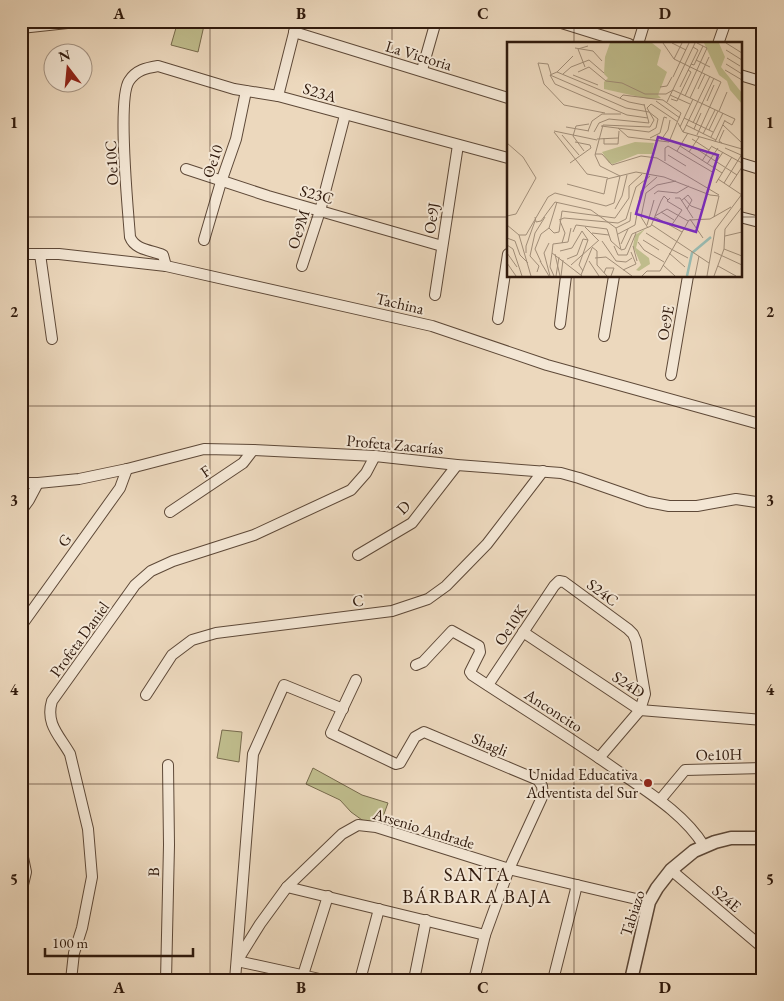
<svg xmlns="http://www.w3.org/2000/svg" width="784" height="1001" font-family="'EB Garamond',serif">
	<rect width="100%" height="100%" fill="#ecd8bd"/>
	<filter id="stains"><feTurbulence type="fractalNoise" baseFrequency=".004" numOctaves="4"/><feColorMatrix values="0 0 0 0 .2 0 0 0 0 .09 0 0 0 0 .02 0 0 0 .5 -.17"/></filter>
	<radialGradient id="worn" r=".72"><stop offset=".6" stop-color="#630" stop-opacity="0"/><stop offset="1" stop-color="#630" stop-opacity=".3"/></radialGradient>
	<g fill="#bfbc8c" stroke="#776a4c">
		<path d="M178,21H205L198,52L171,45Z"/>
		<path d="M222,730L242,732L239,762L217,758Z"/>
		<path d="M313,768L362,795L388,803L380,825L362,820L351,812L340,800L306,784Z"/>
	</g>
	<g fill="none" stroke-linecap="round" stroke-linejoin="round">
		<g stroke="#5e4938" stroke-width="12">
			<g id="minor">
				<path d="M555,21L629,44"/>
				<path d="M21,28L86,21"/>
				<path d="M294,32L508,98"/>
				<path d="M638,44L645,21"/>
				<path d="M718,44L726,21"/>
				<path d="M422,70L436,21"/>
				<path d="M740,75L763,82"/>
				<path d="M278,96L297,21"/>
				<path d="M740,163L763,170"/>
				<path d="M186,169L268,196L442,246"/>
				<path d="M740,217L763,223"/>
				<path d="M204,240L221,182L236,139L246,91"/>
				<path d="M21,254H59L166,266L432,326L547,365L763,425"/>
				<path d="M40,254L52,339"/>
				<path d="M166,266L163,255C151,250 135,250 130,237C128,209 117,99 129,81C136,70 146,68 158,66L234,89L278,96L508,158"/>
				<path d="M302,266L320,211L345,115"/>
				<path d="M435,295L458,145"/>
				<path d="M498,319L508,254"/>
				<path d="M560,324L566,276"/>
				<path d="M604,336L614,276"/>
				<path d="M671,375L688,276"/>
				<path d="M21,483H38L79,479L127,469L204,449L253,450L375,456L457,465L561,473L579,478L648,502L669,506H697L736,499L763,503"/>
				<path d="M21,511L29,500L38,483"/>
				<path d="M170,512L243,463L253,450"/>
				<path d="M358,555L412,523L457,465"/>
				<path d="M21,626L120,488L127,469"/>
				<path d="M523,632L640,710L763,720"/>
				<path d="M416,665L423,662L452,631L479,646L480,652L470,672L472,675C522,708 573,739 622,774C651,794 685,815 704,846"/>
				<path d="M356,680L331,733L396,764L400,763L415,737L424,732L538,780L542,786L543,795L509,869L485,935L474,980"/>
				<path d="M488,685L554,586L559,581L564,582L628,629L633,634L636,641L645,694L640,710L599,758"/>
				<path d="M146,695L172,655L192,640L216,633L392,611L428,599L446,586L487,544L543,471"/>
				<path d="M660,800L685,770L763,768"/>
				<path d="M21,848L26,872L21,893"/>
				<path d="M671,870L763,948"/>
				<path d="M287,887L485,935"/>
				<path d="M237,961L260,924L287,887L342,834L358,825L376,827L509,869L649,902"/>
				<path d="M237,961L324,980"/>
				<path d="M303,975L328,896"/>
				<path d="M71,980L74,953L82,928L92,877L88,829L70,754C60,736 45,724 52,701L135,585L151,571L173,561L254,535L351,490L366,473L375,456"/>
				<path d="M166,980L169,845L168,765"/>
				<path d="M235,980L253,754L284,685L343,709"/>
				<path d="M360,980L379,909"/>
				<path d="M414,980L426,920"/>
				<path d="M553,980L577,885"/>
			</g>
		</g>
		<g stroke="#5e4938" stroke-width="15">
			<path id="tertiary" d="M631,980L649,902L657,888L671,870L694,851L715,842L731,838H763"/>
		</g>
		<use href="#minor" stroke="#f3e6d4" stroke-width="10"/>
		<use href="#tertiary" stroke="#f3e6d4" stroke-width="12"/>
	</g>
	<path fill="none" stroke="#2f190c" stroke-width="1" stroke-opacity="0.55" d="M210,21V980M392,21V980M574,21V44M21,217H508M740,217H763M574,276V980M21,406H763M21,595H763M21,784H763"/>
	<circle fill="#8f2418" stroke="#f3e6d4" stroke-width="2" cx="648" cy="783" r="5"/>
	<g text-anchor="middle" stroke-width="4" stroke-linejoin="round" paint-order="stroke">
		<g font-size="16" fill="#2f190c" stroke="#f3e6d4">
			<text transform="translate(419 55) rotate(17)" y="6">La Victoria</text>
			<text transform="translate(320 92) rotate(16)" y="6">S23A</text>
			<text transform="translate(212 161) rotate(-71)" y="6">Oe10</text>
			<text transform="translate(111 163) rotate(-93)" y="6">Oe10C</text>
			<text transform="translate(317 194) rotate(15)" y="6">S23C</text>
			<text transform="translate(431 218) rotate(-81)" y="6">Oe9J</text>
			<text transform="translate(298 229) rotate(-72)" y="6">Oe9M</text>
			<text transform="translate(400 303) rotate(13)" y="6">Tachina</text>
			<text transform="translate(665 323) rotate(-80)" y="6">Oe9E</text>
			<text transform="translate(395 444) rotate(5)" y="6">Profeta Zacarías</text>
			<text transform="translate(205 471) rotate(-34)" y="6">F</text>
			<text transform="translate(403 507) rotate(-45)" y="6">D</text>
			<text transform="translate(64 540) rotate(-54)" y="6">G</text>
			<text transform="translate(603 592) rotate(36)" y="6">S24C</text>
			<text transform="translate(358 600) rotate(-7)" y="6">C</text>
			<text transform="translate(510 625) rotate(-56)" y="6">Oe10K</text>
			<text transform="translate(79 639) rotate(-54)" y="6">Profeta Daniel</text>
			<text transform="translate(629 684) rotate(33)" y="6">S24D</text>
			<text transform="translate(554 710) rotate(33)" y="6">Anconcito</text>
			<text transform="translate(490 744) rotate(23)" y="6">Shagli</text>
			<text transform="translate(719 754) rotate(-1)" y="6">Oe10H</text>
			<text transform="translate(424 828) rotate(17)" y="6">Arsenio Andrade</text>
			<text transform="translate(153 872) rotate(-89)" y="6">B</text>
			<text transform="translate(727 898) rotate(40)" y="6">S24E</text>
			<text transform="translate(632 913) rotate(-72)" y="6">Tabiazo</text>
		</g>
		<g font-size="16" fill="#2f190c" stroke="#f3e6d4" text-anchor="end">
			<text x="638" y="780">Unidad Educativa<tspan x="638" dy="18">Adventista del Sur</tspan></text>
		</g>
		<g font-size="19" letter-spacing="1" fill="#2f190c" stroke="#f3e6d4">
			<text x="477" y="881">SANTA<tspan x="477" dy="22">BÁRBARA BAJA</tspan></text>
		</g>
	</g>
	<g transform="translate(507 42)">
		<rect width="235" height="235" fill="#ecd8bd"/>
		<path d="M103,1H145L154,8L150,23L160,30L151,53L154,56L142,57L97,47V40L101,36L97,32L98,15ZM197,1H212L218,15L214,25L235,51V62L223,48L220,39L212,33ZM128,100L147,101L145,112H131L106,122L102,121L95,110ZM138,187L132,194L129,206L142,216L143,222L132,229L129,228L134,223L126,204L128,193Z" fill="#bfbc8c"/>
		<path fill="none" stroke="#99bab0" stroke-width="2.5" d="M180,234L185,211L204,195"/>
		<path fill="none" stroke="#a08c76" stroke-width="1" d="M156,1L167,17L214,40L190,93M165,1L179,8M219,1L235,11M68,6L86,9L95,19M219,8L235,18M220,16L233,24M167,17L175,1M189,18L203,25M184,22L187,23L196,4M219,22L235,32M78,25L71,7L81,4M218,28L235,38M50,30L66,14M71,30L82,25L99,39L115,41L138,52H159L166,48M44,32L41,22L31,21L37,42L57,63L98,71M56,32L64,25L82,18L97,31M43,33L119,66L142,70L151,77L149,86L142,90L94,84M43,33L50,30L122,60L137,63M43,33L48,42L120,73M66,33L91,43M166,35L182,1M153,45L160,44L165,35M173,45L191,8L186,5M191,47L198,32M166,48L228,77L225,83L218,79M163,53L183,62M178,54L200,6L190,1M183,56L202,15M164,57L170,59L184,30L181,28M149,59L173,76M200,59L207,43M160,60L188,1M212,69L220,50M120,73L141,76M177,76L206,90M171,81L176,90L235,107M186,81L207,36M179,83L209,98M216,83L235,101M59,85L82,89M173,85L186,57M111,86L121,95L162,100L174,71L156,58L116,53L113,56M187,87L194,71M202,88L211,69M47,89L90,98M81,89L85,79L95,72H114M47,90L80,132L101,136M87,90L92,81L102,77L142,81L137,62M176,90L203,34M196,92L208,68M55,93L72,113M204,95L216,71M97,96V102H111L112,89M143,96L153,91L157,75L160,76M90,97L111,96M185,97L202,108M154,98L161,88L163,78M208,100L218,78M0,101L16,115L29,136L9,172L0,174M215,101L212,99L217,88M173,104L215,131M185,104L230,133M204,104L235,121M218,106L234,113M77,109L66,94L69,84L82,82M170,109L181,91M182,110L192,95M88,112H95L105,123L134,114L150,116L212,153M161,113L179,124M158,119V106L161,104L207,131M195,119L204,105M63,121L84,106L83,103L68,100M200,122L211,106M206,125L216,110M211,137L235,153M209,141L225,115M217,141L235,112M60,142L97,152L100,137L129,130L157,135L203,153L212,154M222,145L235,125M147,152L151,149L170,151L182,144M163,156L160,159L175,168L164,184M168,156H173L186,176M177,156L184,164L195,168M174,159L181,153L185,158L180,167M50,160L42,186L47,191L52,190L55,169L108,176L122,156V144L135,132M108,167L115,154L120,133M154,170L167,178M148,174L160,167L181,179M28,175L29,180L34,179L48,160L84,168L109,186L114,208M148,175L175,190M207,175L212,154M183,177L196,196M52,178L57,176L111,181L119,177L129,145L143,134M53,179L58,191L55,201M0,183L12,193L24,234M140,183L147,158M145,183L202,221M78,185L91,198M64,186L61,200L46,202L45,211L75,234M109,186L123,179L124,170M141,186L134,175L139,151L150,143L169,139M66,190L69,183L100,187L104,199L113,207M85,191L102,193M139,191L164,207M111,192L128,183L134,149L150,135M12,193H19L41,155L48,151L99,164L107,161L113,134L93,124L88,113L96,83L143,85L147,78L140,66L144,62L171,80M218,194L235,190M0,196L8,199L13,213L21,221M136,198L152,208M95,199L109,219L119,220L125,216M131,200L137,208L157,220M42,201L37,211L43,234M114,202L121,187M0,203L6,207L15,234M107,204L111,213H120L129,191M126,204L130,219M85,205L90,209V223L100,234M164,207L181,216M217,207L235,214M114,208L118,207L125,192L144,184L154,159L157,154L161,158M53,209L65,206L75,189L81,198L72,223L76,229M207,210L235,223M0,211L10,225M19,211V204L28,179M45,211L43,225L47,234M162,211L178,225M48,212L53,234M23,214L28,191L38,175M23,214L32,224L30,230M88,216L99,215L125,234M60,217L70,213L76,197L81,198M33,219L42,234M82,219L92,234M34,220L28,207L34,192L42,186M0,221L9,234M64,223L92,198M156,223L168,234M211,224L229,234M116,228L129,222L124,210M97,231L99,226H107L104,234M74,233L85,206M49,234L52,215M54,234L56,218M135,234L140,229H153L182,178L203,177L224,165M188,234L192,214M200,234L208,188L235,152M207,234L217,207L218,187L235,165"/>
		<path fill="#7b2cbf" fill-opacity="0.15" stroke="#7b2cbf" stroke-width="2.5" d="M151,95L211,113L189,190L129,172Z"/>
		<rect width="235" height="235" fill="none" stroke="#2f190c" stroke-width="2.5"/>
	</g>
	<rect width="784" height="1001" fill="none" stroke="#ecd8bd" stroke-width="55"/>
	<g transform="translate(68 68) rotate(344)"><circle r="24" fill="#f3e6d4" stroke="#a59484"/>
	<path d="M0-4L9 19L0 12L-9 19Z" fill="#8f2418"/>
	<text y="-8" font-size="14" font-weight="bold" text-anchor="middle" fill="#2f190c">N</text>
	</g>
	<path d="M45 948v8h148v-8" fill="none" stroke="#2f190c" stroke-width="2.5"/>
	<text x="52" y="948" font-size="15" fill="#2f190c" stroke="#f3e6d4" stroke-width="4" paint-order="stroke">100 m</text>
	<rect x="28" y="28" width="728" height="946" fill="none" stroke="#2f190c" stroke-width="2"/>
	<g font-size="16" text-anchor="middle" font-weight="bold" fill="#2f190c">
		<text x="119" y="19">A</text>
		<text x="301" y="19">B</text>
		<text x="483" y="19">C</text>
		<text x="665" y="19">D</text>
		<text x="14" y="128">1</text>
		<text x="770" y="128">1</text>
		<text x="14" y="317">2</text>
		<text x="770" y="317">2</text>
		<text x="14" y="506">3</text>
		<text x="770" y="506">3</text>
		<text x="14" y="695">4</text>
		<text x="770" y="695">4</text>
		<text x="14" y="885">5</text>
		<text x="770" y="885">5</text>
		<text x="119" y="993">A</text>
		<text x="301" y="993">B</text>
		<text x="483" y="993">C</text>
		<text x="665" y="993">D</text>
	</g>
	<rect width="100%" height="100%" filter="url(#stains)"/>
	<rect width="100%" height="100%" fill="url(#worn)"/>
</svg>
